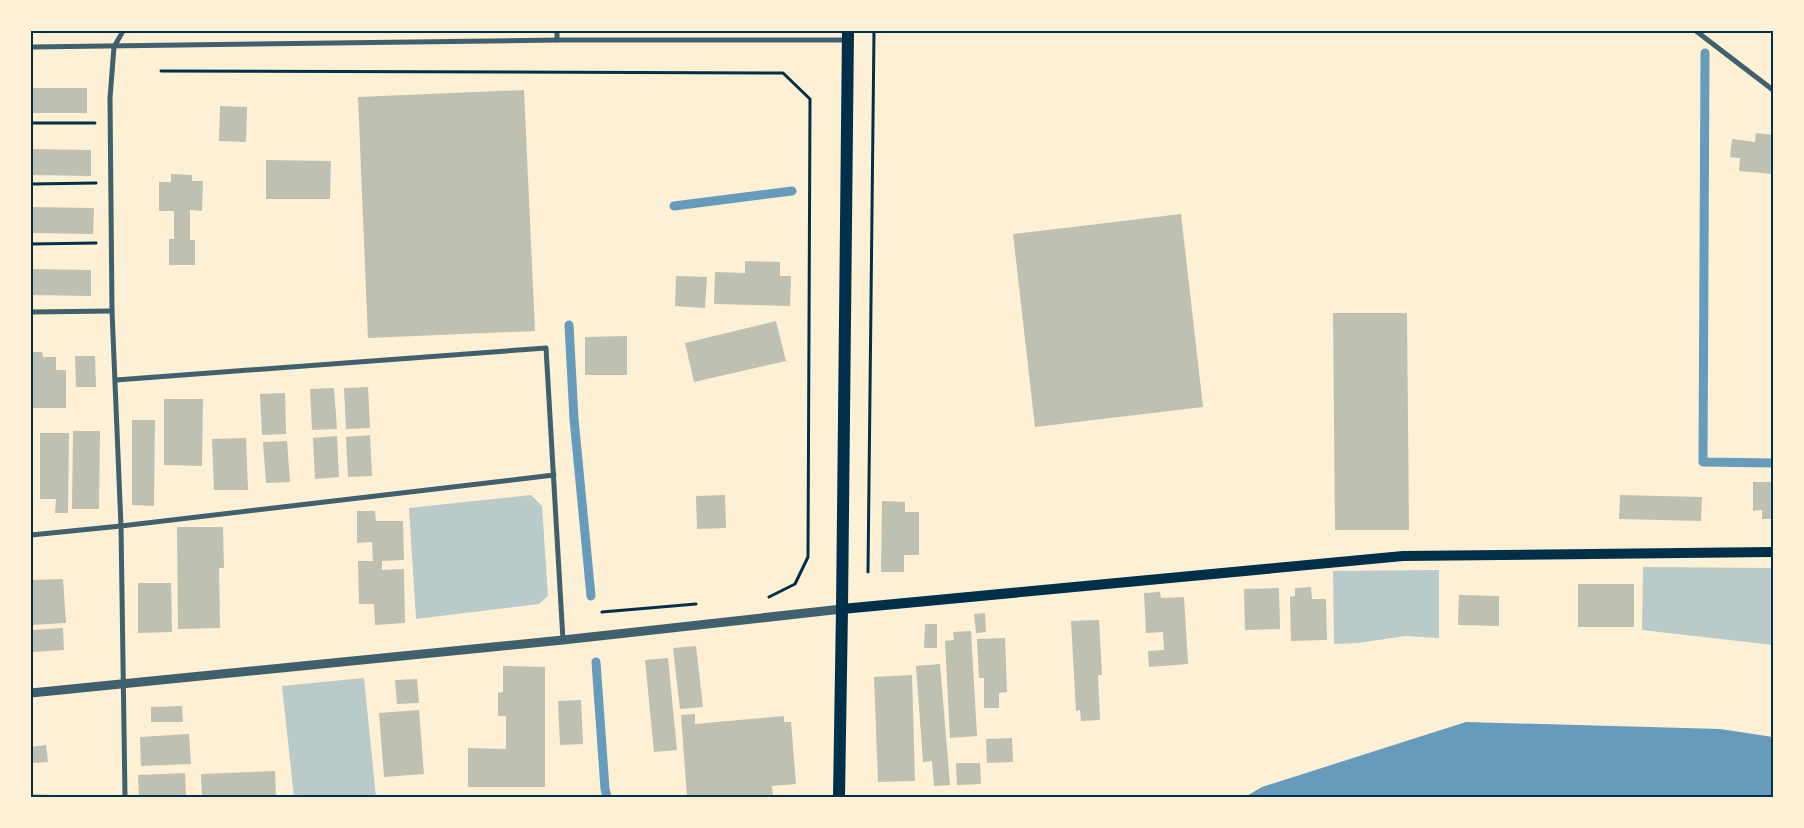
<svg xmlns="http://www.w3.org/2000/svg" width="1804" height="828" font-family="'DM Sans',sans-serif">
	<rect width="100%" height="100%" fill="#fdf0d5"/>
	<g fill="#b9caca">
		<path d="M531,495L542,506L548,596L539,604L416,619L409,508Z"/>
		<path d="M1643,567L1773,568V645L1642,630Z"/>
		<path d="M1439,570V638L1405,636L1358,643L1334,644L1333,571Z"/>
		<path d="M364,678L376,797H294L282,686Z"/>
	</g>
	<path fill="#669bbc" d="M1466,722L1720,729L1773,737V797H1245L1262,787Z"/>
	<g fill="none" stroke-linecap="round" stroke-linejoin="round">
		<g stroke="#669bbc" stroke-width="9">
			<path d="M1705,53L1703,462L1773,463"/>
			<path d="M674,206L792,191"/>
			<path d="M569,325L574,419L591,596"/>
			<path d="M596,662L605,789L607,797"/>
		</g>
	</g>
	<g fill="#bec0b2">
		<rect x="31" y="88" width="56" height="25"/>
		<path d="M524,90L535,331L368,338L358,97Z"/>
		<path d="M220,106L247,107L246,142L219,141Z"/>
		<path d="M1756,133L1773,135V174L1739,171L1740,158L1730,157L1732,139L1755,142Z"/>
		<path d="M31,149L91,150V176L31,175Z"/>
		<path d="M266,160L331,161L330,199H266Z"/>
		<path d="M171,174L192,175V181H203L202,211L190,210V240H195V265H169V239H174V211H159V182H171Z"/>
		<path d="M31,207L94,208L93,234L31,233Z"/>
		<path d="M1181,214L1203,407L1035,427L1013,234Z"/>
		<path d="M745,261L780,262V276H791L790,306L714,304L715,272L745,273Z"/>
		<path d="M31,269L91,270V296L31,295Z"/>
		<path d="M676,276L707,277L705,308L675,306Z"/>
		<path d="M1333,313H1407L1409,530H1335Z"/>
		<path d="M776,321L786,361L694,382L685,343Z"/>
		<path d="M627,336V375H585V337Z"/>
		<path d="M31,352H42L43,357H56V370H66V408H31Z"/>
		<path d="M75,356H95L96,387H76Z"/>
		<path d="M368,387L370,428L346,429L344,388Z"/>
		<path d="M334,388L337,429L312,430L310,389Z"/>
		<path d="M285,393L286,434L262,435L260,394Z"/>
		<path d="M164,399H203L202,466L164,465Z"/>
		<path d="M132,420H155L154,506L132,505Z"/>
		<path d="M73,431H100L99,509H72Z"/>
		<path d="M40,433H69L68,513H55L56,499H40Z"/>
		<path d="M370,435L372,476L348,477L346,437Z"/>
		<path d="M337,436L339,477L315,479L313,438Z"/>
		<path d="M246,438L248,490H214L212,439Z"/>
		<path d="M287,441L290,482L266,483L263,442Z"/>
		<path d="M1753,482H1773V519H1762V510L1753,511Z"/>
		<path d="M725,495L726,528L697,529L696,496Z"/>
		<path d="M1620,495L1702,497L1701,521L1619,519Z"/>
		<path d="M882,501L905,502V512H919V555H904V572H881Z"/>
		<path d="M357,511H375L376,521H403L404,560L382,561V570L404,569L405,623L375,625L374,604H359L358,561H373L372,542L357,543Z"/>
		<path d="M177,527H223L224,568H219L220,628L178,629Z"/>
		<path d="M63,579L66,623L31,625V580Z"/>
		<path d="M138,583H171L172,632L138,633Z"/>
		<rect x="1578" y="584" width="56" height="43"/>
		<path d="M1311,587L1312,599H1326L1327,640L1291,641L1290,597L1295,596V588Z"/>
		<path d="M1279,588L1280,629L1245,630L1244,589Z"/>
		<path d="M1160,592L1161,598L1184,597L1188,664L1149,667L1148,651L1164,650L1163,632L1146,633L1144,593Z"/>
		<path d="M1459,595L1499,596V626L1458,625Z"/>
		<path d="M985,613L986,632L976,633L974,614Z"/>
		<path d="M1099,620L1102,675H1098L1100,720L1081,721L1080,710L1076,711L1071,621Z"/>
		<path d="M925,624H937V648H924Z"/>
		<path d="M63,628L64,650L32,652L31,630Z"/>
		<path d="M971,631L977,736L950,738L945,641L954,640L953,632Z"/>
		<path d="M1005,638L1007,692L999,693V708H984V678H979L977,639Z"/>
		<path d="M696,646L703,707L680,709L673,648Z"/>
		<path d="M668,658L677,750L654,752L645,660Z"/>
		<path d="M940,664L950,785L934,786L932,761L923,762L916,666Z"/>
		<path d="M503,666L545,667V787H468V748L506,749V716H498V693L503,692Z"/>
		<path d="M912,675L915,781L878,782L874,677Z"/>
		<path d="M417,679L419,703L397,704L395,680Z"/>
		<path d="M581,700L583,744L560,745L558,701Z"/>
		<path d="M182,706L183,722H151V707Z"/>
		<path d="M419,710L424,774L384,777L379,713Z"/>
		<path d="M695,714V724L784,716V722H791L796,784L772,786L773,797H687L681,715Z"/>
		<path d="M189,734L191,764L141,766L140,737Z"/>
		<path d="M1012,738L1013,762L987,763L986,739Z"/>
		<path d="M46,745L48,762L31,763V747Z"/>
		<path d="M956,763H980L981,784L957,785Z"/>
		<path d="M275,771L276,797H202L201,774Z"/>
		<path d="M185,773L186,797H139L138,775Z"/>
		<path d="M31,794L54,795L53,797H31Z"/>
	</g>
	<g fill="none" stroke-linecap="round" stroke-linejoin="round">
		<g stroke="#003049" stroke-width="3">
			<path d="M161,71L783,73L810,99L808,557L795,584L769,597"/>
			<path d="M31,123H95"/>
			<path d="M31,184L96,183"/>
			<path d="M31,244L96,243"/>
			<path d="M868,572L874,31"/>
			<path d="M602,612L696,604"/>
		</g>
		<g stroke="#3f606c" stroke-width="5">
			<path d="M123,31L114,47L110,98L112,311L121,526L125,797"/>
			<path d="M1696,31L1773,90"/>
			<path d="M557,40V31"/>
			<path d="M31,47L557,40H848"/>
			<path d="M31,312L112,311"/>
			<path d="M116,380L546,348L563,640"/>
			<path d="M31,535L121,526L554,475"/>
		</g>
		<path stroke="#3f606c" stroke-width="9" d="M31,693L563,640L842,609"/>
		<path stroke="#003049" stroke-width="10" d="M842,609L1403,556L1773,552"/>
		<path stroke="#003049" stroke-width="12" d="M839,797L842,609L848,31"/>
	</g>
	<rect width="1804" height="828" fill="none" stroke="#fdf0d5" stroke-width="65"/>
	<rect x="32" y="32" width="1740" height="764" fill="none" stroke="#003049" stroke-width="2"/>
</svg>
